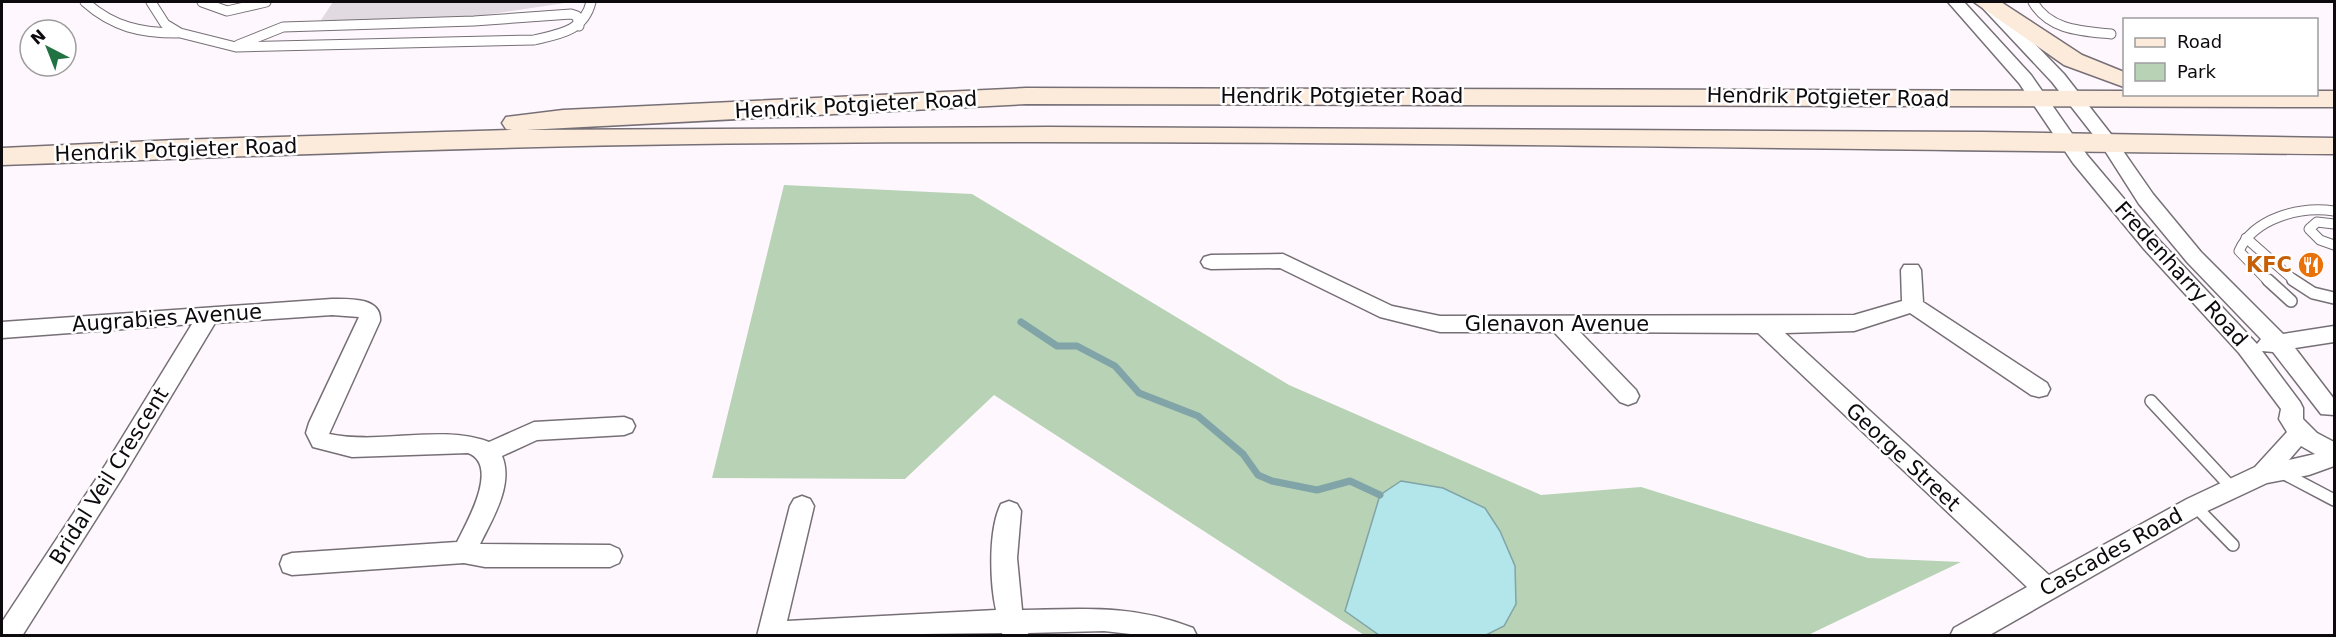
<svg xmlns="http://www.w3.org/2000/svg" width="2336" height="637" font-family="'DejaVu Sans',sans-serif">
	<rect width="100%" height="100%" fill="#fef7fe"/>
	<path fill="#b7d2b4" d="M784,185L972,194L1289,385L1541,495L1641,487L1868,558L1961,562L1808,635H1364L994,395L905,479L712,478Z"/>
	<path fill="#b2e6ea" stroke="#80a4a8" stroke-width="1.5" d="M1401,481L1443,488L1485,508L1500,531L1515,566L1516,604L1504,626L1484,636L1379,635L1345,611L1380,495Z"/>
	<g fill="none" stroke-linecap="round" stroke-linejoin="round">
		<path stroke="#80a4a8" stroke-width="7" d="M1021,322L1057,346H1077L1115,366L1139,393L1198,416L1243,454L1258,475L1272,481L1317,490L1350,481L1380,495"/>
	</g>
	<path fill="#e1dae1" d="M333,2H565V3L437,22L321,20Z"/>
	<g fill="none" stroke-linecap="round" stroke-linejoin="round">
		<g stroke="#767076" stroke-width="11">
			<g id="lane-far1">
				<path d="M85,2C113,27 141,33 177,33"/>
				<path d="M151,2L165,24L180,33L236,47L534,40C560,34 584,31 591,2"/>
				<path d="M202,2L227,11L266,2"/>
				<path d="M2033,2C2049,30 2081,31 2111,34"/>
				<path d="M238,45L283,27L474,21L571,14L577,16L579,26"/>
				<path d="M2334,224L2317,222L2309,229L2320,240L2334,245"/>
				<path d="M2246,238L2296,282"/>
				<path d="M2269,282L2239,251C2254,218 2300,206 2334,211"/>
			</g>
		</g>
		<g stroke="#767076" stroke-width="14">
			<g id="lane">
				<path d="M2268,280L2291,301"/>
				<path d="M2293,280L2313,293L2334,298"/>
				<path d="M2151,401L2232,488"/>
				<path d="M2279,471L2334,500"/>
				<path d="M2195,506L2233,545"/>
			</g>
		</g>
		<g stroke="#767076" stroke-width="3">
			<g id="street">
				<path d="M1948,2H1964L2031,75L2087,155L2158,239L2257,344L2261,339L2187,262L2139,204L2102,146L2052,82L1977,2H1994L2064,74L2114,138L2153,194L2201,252L2283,334L2334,326V342L2295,348L2334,399V415L2321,414L2273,352L2262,351L2300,402L2303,408V419L2317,433L2334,442V466L2309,475L2267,483L2203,513L1988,636H1950L1954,628L2027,587L1758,333L1580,332L1636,390L1639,396L1636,402L1628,405L1620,402L1554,332H1440L1380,317L1280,268L1211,269L1204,267L1201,262L1204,257L1211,255L1283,254L1392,306L1440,316L1854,315L1902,301L1901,270L1904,265H1918L1921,270L1923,302L2047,383L2050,389L2047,395L2039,397L2031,395L1910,313L1854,331L1785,333L2049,575L2187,499L2255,467L2287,432L2279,419L2281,409L2239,353L2144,249L2073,163L2019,83ZM2301,446L2315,454L2289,460Z"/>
				<path d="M332,299C349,299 382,297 380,321L329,434C381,445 440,424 489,442L534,422L624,417L632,420L635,426L632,432L624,435L537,440L502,456C514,484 492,520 480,544L610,545L619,549L622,556L619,563L610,567H485L464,563L292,575L283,572L280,564L283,556L292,553L457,542C467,522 500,465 468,453L352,457L313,447L306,433L309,423L359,317L332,315L215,323L122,478L22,636H2V622L106,464L192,324L2,338V322Z"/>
				<path d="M802,496L810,499L814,506L787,621L996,610C990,583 988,530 1001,504L1009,501L1017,504L1021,511L1017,558L1022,610C1083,609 1134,604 1193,628L1197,636H1148L1104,631L1028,633L1029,636H1003L1002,633L757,636L790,506L794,499Z"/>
			</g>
		</g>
		<g stroke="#767076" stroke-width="3">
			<g id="secondary">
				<path d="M1974,2H2001L2082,55L2124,72V87L2064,65Z"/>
				<path d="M1026,88L2124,91V94H2316V91H2334V107L1026,104L526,130L1048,127L1983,132L2334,138V154C1787,150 1240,137 693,144C462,147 232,157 2,165V148L176,140L512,130L506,129L502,123L506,117L563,110Z"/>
			</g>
		</g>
		<use href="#lane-far1" stroke="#fff" stroke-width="9"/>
		<use href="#lane" stroke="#fff" stroke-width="11"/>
		<use href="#street" fill="#fff" fill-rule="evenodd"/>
		<use href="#secondary" fill="#fceadb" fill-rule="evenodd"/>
	</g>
	<defs>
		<g id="restaurant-disc" transform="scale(1.35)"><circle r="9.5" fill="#e8710a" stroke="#fff"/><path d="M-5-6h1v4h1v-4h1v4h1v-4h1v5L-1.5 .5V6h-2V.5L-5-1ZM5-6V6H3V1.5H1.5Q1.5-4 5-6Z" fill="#fff"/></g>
	</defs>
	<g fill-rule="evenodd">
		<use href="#restaurant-disc" x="2311" y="265"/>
	</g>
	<g text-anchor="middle" stroke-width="5" stroke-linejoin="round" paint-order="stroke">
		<g font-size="21" fill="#0d0a0d" stroke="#fff">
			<text x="1342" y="103">Hendrik Potgieter Road</text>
			<text transform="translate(1828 97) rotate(1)" y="7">Hendrik Potgieter Road</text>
			<text transform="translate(856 105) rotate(-3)" y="7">Hendrik Potgieter Road</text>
			<text transform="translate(176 150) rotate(-2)" y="7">Hendrik Potgieter Road</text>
			<text transform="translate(2181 274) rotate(48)" y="7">Fredenharry Road</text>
			<text transform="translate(167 318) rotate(-4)" y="7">Augrabies Avenue</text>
			<text x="1557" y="331">Glenavon Avenue</text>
			<text transform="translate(1903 457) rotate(43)" y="7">George Street</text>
			<text transform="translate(109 476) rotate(-58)" y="7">Bridal Veil Crescent</text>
			<text transform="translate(2111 552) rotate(-29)" y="7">Cascades Road</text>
		</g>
		<g font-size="21" font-weight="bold" fill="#c56008" stroke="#fff" text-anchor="end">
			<text x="2292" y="272">KFC</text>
		</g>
	</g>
	<rect width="2336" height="637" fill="none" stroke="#0d0a0d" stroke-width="6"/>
	<rect x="2123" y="18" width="195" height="78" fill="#ffffff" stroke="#9e9d9e" stroke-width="1.5"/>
	<rect x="2135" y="38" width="30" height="9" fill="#fceadb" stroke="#9e9d9e" stroke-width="1.5"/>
	<text x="2177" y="48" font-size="18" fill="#0d0a0d">Road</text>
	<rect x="2135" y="63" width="30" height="18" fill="#b7d2b4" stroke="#9e9d9e" stroke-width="1.5"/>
	<text x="2177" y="78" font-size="18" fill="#0d0a0d">Park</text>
	<g transform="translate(48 48) rotate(318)"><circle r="28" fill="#ffffff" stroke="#9e9d9e" stroke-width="1.5"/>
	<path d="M0-4.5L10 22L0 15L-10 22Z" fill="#217243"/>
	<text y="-9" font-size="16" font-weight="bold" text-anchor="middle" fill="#0d0a0d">N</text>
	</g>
</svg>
